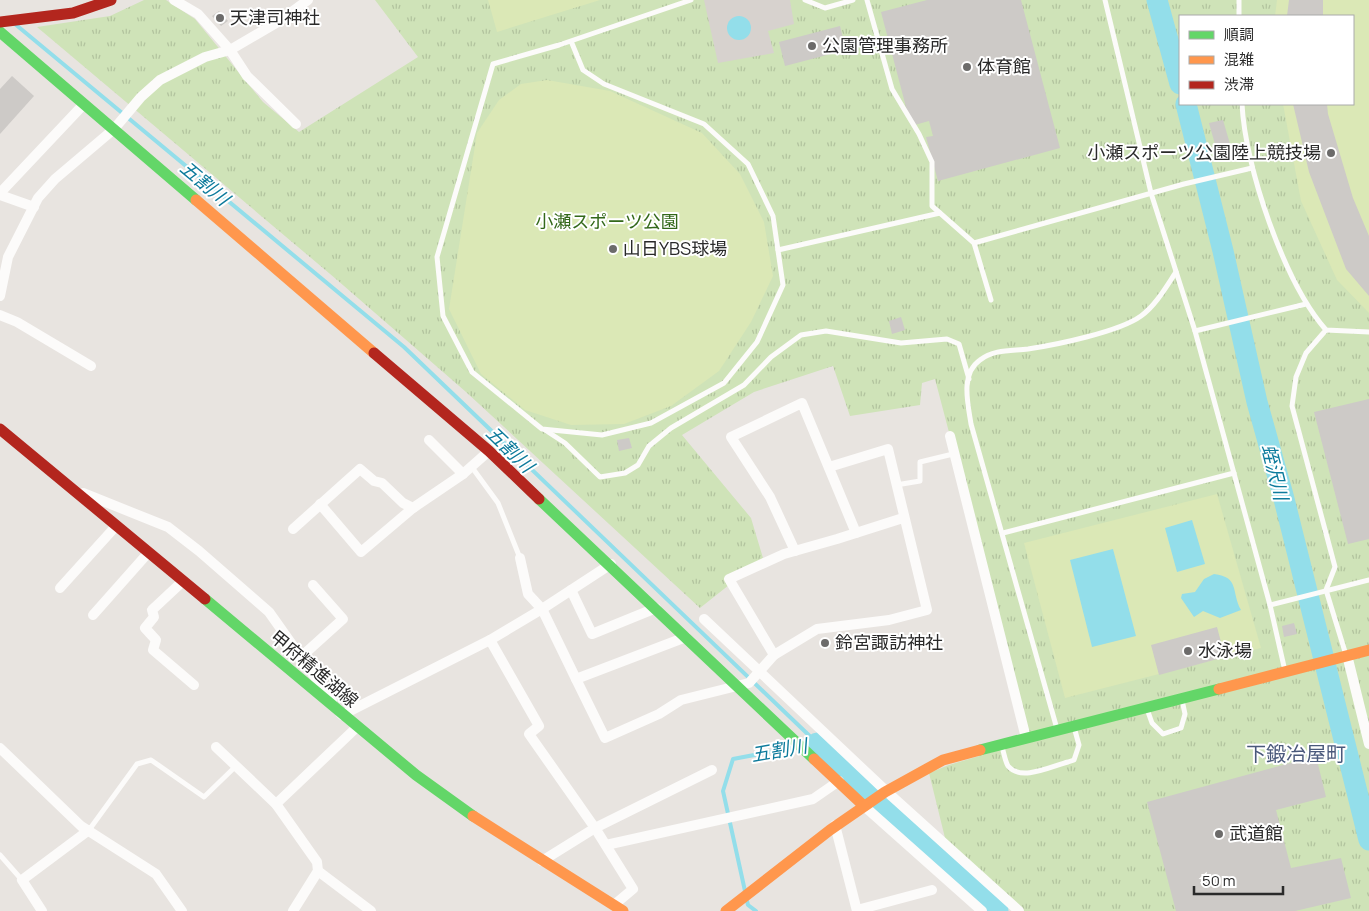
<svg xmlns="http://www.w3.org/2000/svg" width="1369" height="911" font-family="Manrope,'Noto Sans JP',sans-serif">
	<defs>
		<pattern id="grass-tufts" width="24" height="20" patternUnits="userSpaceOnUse" patternTransform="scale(1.25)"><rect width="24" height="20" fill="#cfe3b8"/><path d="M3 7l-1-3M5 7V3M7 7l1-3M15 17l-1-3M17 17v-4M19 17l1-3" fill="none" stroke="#b2c39e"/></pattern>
	</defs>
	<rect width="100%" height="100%" fill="#e8e4e0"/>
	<path fill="url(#grass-tufts)" fill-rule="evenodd" d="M144,0H166L195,19L263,102L299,132L418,57L375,0H1369V911H1023L947,846L929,773L949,765L1030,741L935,379L922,383L920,405L850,416L833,366L754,392L682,435L751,518L763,558L700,608L466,392L336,279L37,27L110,16ZM1180,16H1353V104H1180Z"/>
	<g fill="#dbe8b6">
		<path d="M488,0H600L497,32Z"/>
		<path d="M1277,0H1369V313L1337,280L1301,201L1283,104H1353V16H1275Z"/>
		<path d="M547,80L610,91L702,133L740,174L764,222L773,276L751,322L719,371L671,406L624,424L571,425L525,410L481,374L449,309L477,133L499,100L521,84Z"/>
		<path d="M1217,494L1261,648L1065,698L1024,543Z"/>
	</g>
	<path fill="#d7d2ce" d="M704,0H790L794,24L768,31L774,53L718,63Z"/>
	<g fill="#93deea">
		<circle cx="739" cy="28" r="12"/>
		<path d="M1192,520L1205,564L1177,572L1165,528Z"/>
		<path d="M1113,549L1136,636L1092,647L1070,560Z"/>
		<path d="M1214,574C1240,577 1231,592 1241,610L1220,618L1203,611L1194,617L1181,598L1182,594L1195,592L1204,579Z"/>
	</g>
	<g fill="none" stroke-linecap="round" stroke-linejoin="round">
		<g stroke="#93deea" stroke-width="4">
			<path d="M15,24L404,347L817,743L805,746"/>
			<path d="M745,891L723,791L733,759L796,747"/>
			<path d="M747,901L748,905L756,911"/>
		</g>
		<g stroke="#93deea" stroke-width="21">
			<path d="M1157,0L1180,84"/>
			<path d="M1186,104L1223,251L1257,402L1283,495L1369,840"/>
			<path d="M817,743L998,911"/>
		</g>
	</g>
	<g fill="#cdcac7">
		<path d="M927,0H1021L1060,148L938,181L926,137L933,136L929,121L911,126L881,12Z"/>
		<path d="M1289,0H1323V16H1287Z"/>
		<path d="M219,11L228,21L221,26L212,16Z"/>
		<path d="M840,26L846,50L785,66L779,42Z"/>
		<path d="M12,76L34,96L0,134V89Z"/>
		<path d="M1293,104H1327L1328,114L1353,198L1369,236V296L1346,269L1309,172Z"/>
		<path d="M1223,120L1230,144L1216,148L1209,123Z"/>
		<path d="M901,317L905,330L892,334L889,321Z"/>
		<path d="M1369,399V539L1348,544L1314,412Z"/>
		<path d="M629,438L632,448L619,451L617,440Z"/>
		<path d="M1294,623L1297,634L1284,637L1282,626Z"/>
		<path d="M1217,627L1225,657L1159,675L1151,645Z"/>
		<path d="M828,638L831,645L823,649L820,642Z"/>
		<path d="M1316,756L1326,797L1276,810L1291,868L1341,858L1351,898L1295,911H1176L1147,802Z"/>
	</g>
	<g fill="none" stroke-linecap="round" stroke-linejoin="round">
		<g stroke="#fcfbfa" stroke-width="5">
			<path d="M805,0L825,8L853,0"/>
			<path d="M867,0L892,89L919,134L932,162V206L974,243L991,300"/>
			<path d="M1105,0L1151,193L1195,331L1270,605L1285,671"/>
			<path d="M1239,16V0"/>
			<path d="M571,41L583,70L604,84L704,124L748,164L773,216L783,285L757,342L724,383L651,423L602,435L542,429L472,372L443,316L437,257L493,64L559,45L691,0"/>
			<path d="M1242,104C1245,167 1284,282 1326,330L1369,332"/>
			<path d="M974,243L1184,184L1252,168"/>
			<path d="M778,250L940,213"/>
			<path d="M1326,330L1306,353L1296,377L1292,406L1335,567L1326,590L1346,655"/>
			<path d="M1195,331L1306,304"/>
			<path d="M545,430L565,443L600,477L625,473L638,465L649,446L671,428L744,385L771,357L801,335L826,331L901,343L947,339L959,344L969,379"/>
			<path d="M471,466L498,503L520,558"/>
			<path d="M896,485L920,481V462L953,454"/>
			<path d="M1003,533L1234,473"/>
			<path d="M1270,605L1369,580"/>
			<path d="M1147,709L1152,723L1163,734L1181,728L1185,714L1182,700"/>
			<path d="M1057,729L971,424C968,404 960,374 980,360C994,349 1012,351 1028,349C1055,345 1119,332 1141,316C1156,305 1166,287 1176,272"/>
			<path d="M1002,747C1004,753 1005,761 1008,766C1021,782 1052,766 1068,762L1074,760L1079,745L1074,727"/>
			<path d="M89,830L137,764L151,760L204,797L236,766"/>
			<path d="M0,855L22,880"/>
		</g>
		<g stroke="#fcfbfa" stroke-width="10">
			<path d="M174,0L198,14L230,50L247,76L296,124"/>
			<path d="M0,193L83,105"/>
			<path d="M0,195L34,207"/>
			<path d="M0,296L8,257L38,198L55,179L114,129L141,97L160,80L205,57L230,50L278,22L308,0"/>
			<path d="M0,315L17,322L91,366"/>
			<path d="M950,436L1026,738"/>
			<path d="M429,440L463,474"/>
			<path d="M83,493L168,527L199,551L269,612L332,701"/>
			<path d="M320,504L361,552L413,508L463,474L489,451"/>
			<path d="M293,529L360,469L374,481L382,483L403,503L413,508"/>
			<path d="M795,551L770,497L731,437L802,403L856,533"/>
			<path d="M520,558L528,594L542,609L576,679L686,637"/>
			<path d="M182,582L152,610L154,617L145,628L156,640L153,650L194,685"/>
			<path d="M60,588L116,526"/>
			<path d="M571,590L592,634L656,608"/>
			<path d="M93,615L148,553"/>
			<path d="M704,619L886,791L1019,911"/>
			<path d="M490,640L539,726L529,734L595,828L633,889L614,905"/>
			<path d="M774,655L729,579L784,554L837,539L903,518"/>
			<path d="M1347,655L1369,744"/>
			<path d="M302,656L343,619L313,585"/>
			<path d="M576,679L605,738L659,714L681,700L749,683L774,655L817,629L889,620L927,610L888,449L829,467"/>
			<path d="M340,713L342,715L490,640L542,609L611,564"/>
			<path d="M216,747L276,804L317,862L318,871L293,911"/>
			<path d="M0,748L81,826L156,874L182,911"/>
			<path d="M276,804L357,727"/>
			<path d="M864,806L982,911"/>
			<path d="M835,825L857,911"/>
			<path d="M606,845L813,799L839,781"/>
			<path d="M542,861L595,828L712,770"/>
			<path d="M318,871L371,911"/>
			<path d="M857,910L932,890"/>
			<path d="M42,911L22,880L89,830"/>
		</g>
		<g stroke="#63d668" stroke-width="11">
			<path d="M0,32L196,200"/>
			<path d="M539,499L814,759"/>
			<path d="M205,599L416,775L473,816"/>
			<path d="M980,750L1219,689"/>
		</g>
		<g stroke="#ff974d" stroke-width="11">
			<path d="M196,200L374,353"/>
			<path d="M1219,689L1369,650"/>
			<path d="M814,759L864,806"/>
			<path d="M473,816L623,911"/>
			<path d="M726,911L830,830L885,792L943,760L980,750"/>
		</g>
		<g stroke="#b3261e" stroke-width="11">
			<path d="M0,22L73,13L111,0"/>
			<path d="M374,353L489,451L539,499"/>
			<path d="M0,429L205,599"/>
		</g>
	</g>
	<g fill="#6c6b6a" stroke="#fff" stroke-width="2">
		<circle cx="220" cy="18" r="5"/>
		<circle cx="812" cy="46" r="5"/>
		<circle cx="967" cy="67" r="5"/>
		<circle cx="1331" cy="153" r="5"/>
		<circle cx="613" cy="249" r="5"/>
		<circle cx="825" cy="643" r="5"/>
		<circle cx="1188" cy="651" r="5"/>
		<circle cx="1219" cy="834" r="5"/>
	</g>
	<g text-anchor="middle" stroke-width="4" stroke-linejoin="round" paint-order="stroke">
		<g font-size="18" fill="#2a2a2a" stroke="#fff" text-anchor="start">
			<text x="230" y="24">天津司神社</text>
			<text x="822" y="52">公園管理事務所</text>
			<text x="977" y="73">体育館</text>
			<text x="1321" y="159" text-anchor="end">小瀬スポーツ公園陸上競技場</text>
			<text x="623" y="255">山日YBS球場</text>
			<text x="835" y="649">鈴宮諏訪神社</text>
			<text x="1198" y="657">水泳場</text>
			<text x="1229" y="840">武道館</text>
		</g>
		<g font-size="18" fill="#33681a" stroke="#fff">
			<text x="607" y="228">小瀬スポーツ公園</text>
		</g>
		<g font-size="18" fill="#2a2a2a" stroke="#fff">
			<text transform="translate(314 669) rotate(40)" y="6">甲府精進湖線</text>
		</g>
		<g font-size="19" font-style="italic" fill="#0d7b9c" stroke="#fff">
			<text transform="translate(205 183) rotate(40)" y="7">五割川</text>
			<text transform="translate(510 449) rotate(44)" y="7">五割川</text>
			<text transform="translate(1275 472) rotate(76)" y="7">蛭沢川</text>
			<text transform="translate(779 750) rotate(-10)" y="7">五割川</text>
		</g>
		<g font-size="20" fill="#4a597b" stroke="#fff">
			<text x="1296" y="761">下鍛冶屋町</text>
		</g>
	</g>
	<rect x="1179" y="15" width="175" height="90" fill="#ffffff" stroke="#aaaaaa"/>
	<rect x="1189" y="31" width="25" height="8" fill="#63d668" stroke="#aaaaaa"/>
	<text x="1224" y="40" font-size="15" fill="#2a2a2a">順調</text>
	<rect x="1189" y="56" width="25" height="8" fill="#ff974d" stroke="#aaaaaa"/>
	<text x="1224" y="65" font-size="15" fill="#2a2a2a">混雑</text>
	<rect x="1189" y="81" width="25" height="8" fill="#b3261e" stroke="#aaaaaa"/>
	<text x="1224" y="90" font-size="15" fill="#2a2a2a">渋滞</text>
	<path d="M1194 886v8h89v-8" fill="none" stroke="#2a2a2a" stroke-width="2.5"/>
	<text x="1202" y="886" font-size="15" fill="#2a2a2a" stroke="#ffffff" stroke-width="4" paint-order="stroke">50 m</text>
</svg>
